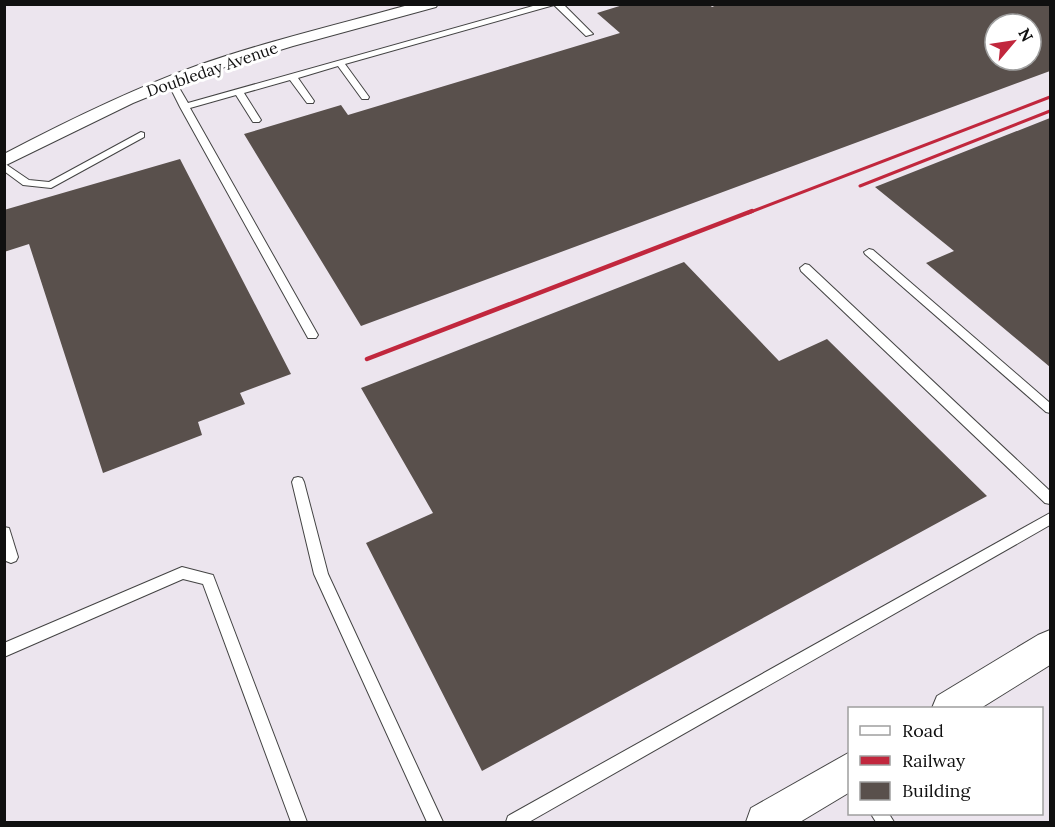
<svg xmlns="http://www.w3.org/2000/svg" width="1055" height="827" font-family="Lora,serif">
	<rect width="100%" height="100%" fill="#fffbf3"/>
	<path fill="#ece5ee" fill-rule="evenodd" d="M5,5H1050V822H5ZM995,24H1031V60H995ZM850,708H1042V814H850Z"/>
	<g fill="#59504c" fill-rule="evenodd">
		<path d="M626,4H709L712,7L719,4H1050V71L361,326L244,134L341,105L348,115L620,33L597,13ZM995,24H1031V60H995Z"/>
		<path d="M1050,118V367L926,263L954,251L875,187Z"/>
		<path d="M180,159L291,374L240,393L245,404L198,422L202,435L103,473L29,244L4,252V210Z"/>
		<path d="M684,262L779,361L827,339L987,496L482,771L366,543L433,513L361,388Z"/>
	</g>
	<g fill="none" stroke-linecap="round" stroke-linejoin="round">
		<g stroke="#434343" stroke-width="2">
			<g id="service">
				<path d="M540,4H563L593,34L586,36L554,5L345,64L369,97L368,99H362L338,66L298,78L314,101L313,103H307L290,80L244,93L261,120L259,122H253L236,95L190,108L318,335L316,338H308L180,107L167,81L168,79H174L188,103Z"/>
				<path d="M141,132L144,133V137L51,188L23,185L4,171V163L29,180L49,182Z"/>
				<path d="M869,249L873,250L1050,403V413L1046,412L865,254L864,252Z"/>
				<path d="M805,264L809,265L1050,491V504L1045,503L801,271L800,268Z"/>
				<path d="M298,477L302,478L304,482L328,574L443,822H427L314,574L292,482L294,478Z"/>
				<path d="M1050,513V525L529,822H506L508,816Z"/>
				<path d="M4,527L9,528L18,557L16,561L11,563L6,561L4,557Z"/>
				<path d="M182,567L213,575L307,822H291L203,584L183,579L4,657V643Z"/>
				<path d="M871,814H889L894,822H876Z"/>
			</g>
		</g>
		<g stroke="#434343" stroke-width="2">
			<path id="minor" d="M412,4H438L436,7L293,46L209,72L133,103L4,166V154C67,121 130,90 196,66C267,41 340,24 412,4Z"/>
		</g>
		<g stroke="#434343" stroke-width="2">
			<g id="tertiary">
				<path d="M1050,630V665L981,708H932L937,696L1038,635Z"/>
				<path d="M850,752V792L800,822H746L751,808Z"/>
			</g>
		</g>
		<use href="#service" fill="#fff" fill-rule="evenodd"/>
		<use href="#minor" fill="#fff" fill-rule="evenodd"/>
		<use href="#tertiary" fill="#fff" fill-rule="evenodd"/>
		<g stroke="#c1273d" stroke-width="3">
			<path d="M860,186L1050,111"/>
			<path d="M748,213L1050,97"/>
		</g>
		<path stroke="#c1273d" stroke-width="4.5" d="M367,359L752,211"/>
	</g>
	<g text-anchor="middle" stroke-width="6" stroke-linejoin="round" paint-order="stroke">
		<g font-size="16" fill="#101010" stroke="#fff">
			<text transform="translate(212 69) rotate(-19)" y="6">Doubleday Avenue</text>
		</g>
	</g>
	<rect width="1055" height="827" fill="none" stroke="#101010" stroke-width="12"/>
	<rect x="848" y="707" width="195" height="108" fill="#ffffff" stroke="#9f9f9f" stroke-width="1.5"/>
	<rect x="860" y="726" width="30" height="9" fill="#ffffff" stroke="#9f9f9f" stroke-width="1.5"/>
	<text x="902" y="737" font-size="18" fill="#101010">Road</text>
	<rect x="860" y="756" width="30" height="9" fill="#c1273d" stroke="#9f9f9f" stroke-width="1.5"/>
	<text x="902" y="767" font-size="18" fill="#101010">Railway</text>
	<rect x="860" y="782" width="30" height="18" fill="#59504c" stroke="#9f9f9f" stroke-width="1.5"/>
	<text x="902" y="797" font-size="18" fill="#101010">Building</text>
	<g transform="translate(1013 42) rotate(61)"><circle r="28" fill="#ffffff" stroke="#9f9f9f" stroke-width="1.5"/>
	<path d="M0-4.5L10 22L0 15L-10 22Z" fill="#c1273d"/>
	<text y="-9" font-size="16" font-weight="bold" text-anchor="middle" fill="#101010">N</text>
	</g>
</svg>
